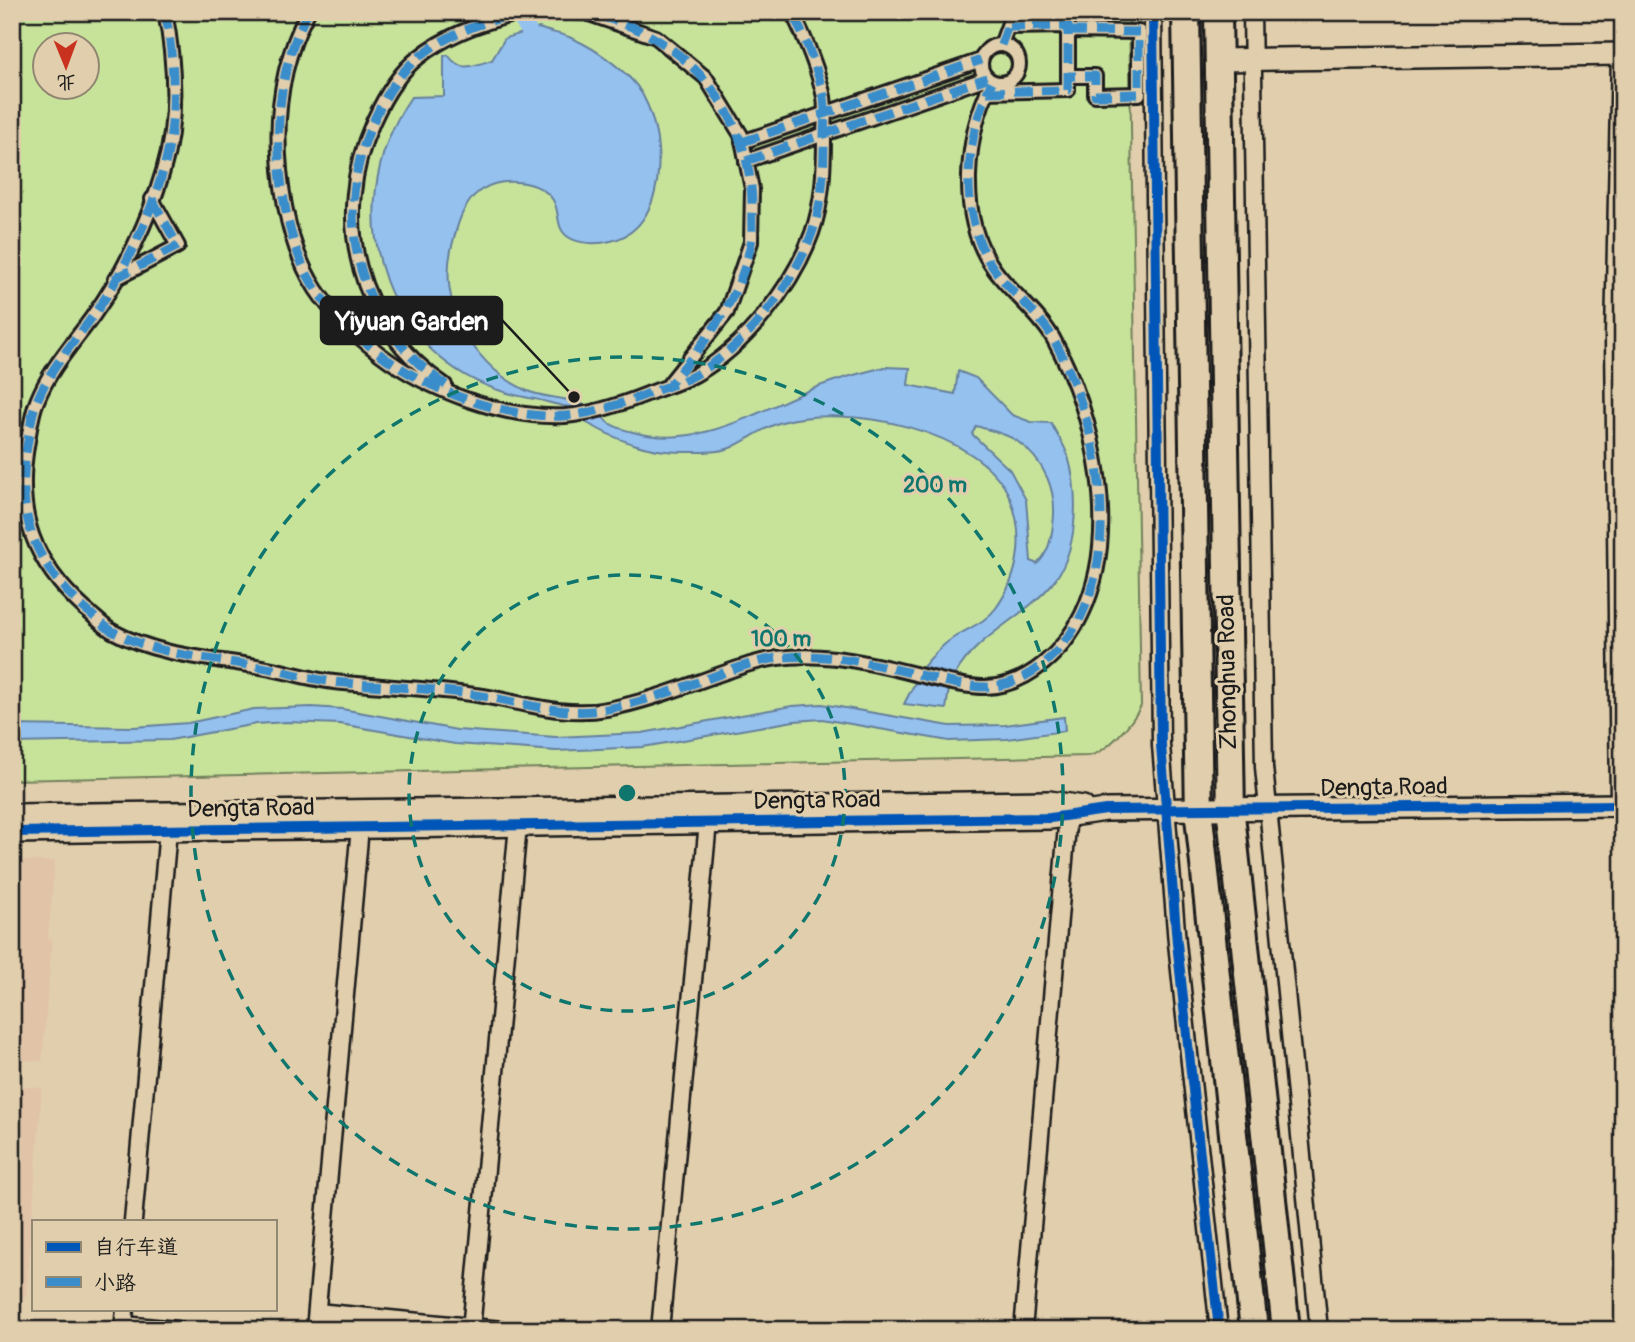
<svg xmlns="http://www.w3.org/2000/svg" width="1635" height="1342" font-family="Pangolin,'LXGW WenKai TC',sans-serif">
	<rect width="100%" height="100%" fill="#e1ceac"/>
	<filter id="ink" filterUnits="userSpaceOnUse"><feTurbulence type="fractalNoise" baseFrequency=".0143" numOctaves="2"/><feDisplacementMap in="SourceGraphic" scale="14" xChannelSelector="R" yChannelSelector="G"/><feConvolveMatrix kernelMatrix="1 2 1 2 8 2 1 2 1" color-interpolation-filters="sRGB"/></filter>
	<g filter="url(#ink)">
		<g fill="#e1c3a7">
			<path d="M12,861H55L48,938L52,939L42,1061L12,1060Z"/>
			<path d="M12,1086L42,1088L26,1297L12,1295Z"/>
		</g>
		<path fill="#c7e39a" stroke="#72805b" stroke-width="2" fill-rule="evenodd" d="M12,12H1129L1141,706C1132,723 1107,753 1088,756L12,780ZM46,46H88V88H46Z"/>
		<g fill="#95c1ef" stroke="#657f9b" stroke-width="2" fill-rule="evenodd">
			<path d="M539,28C548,32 559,33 569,37C591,46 613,62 630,78C668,115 674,227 611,241C595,245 566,245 560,226C557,217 558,208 553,200C539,179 501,177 481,190C462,203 456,229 451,250C439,306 474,365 525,390C544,399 567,396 586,406C565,410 550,401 529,398C385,373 332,212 411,97L444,96V56L448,55C461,73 472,66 492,60L505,38Z"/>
			<path d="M885,367L910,368L908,385L955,394L958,371L976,378L1012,415L1031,422L1051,423C1056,434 1065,445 1068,456C1079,494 1079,553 1051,585C1022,619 977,635 955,675L923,667C932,656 941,646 953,638C968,628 985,623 996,608C1020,575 1025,535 1010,498C981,429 847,404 782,422C764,427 748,440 730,448C718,453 701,452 688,452C646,453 614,439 578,418L601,415C608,425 620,429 633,432C698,450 754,413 812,389C836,379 860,373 885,367ZM976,426C988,430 1006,433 1017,441C1045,461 1058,492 1053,525C1051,540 1048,554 1037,564L1031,561L1026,500L1010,470L972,434Z"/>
			<path d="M916,681L949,689L946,709L904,704Z"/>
			<path d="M822,704L950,726L1005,725L1064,717L1065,731L1007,739L949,741L822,719L794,721L643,747L556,751L455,744L340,724L287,722L256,724L170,740L12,743V725L134,727L188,723L254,709L312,707L342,709L457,730L556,737L642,733L792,706Z"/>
		</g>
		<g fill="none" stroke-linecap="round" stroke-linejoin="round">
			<path stroke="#95c1ef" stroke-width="16" d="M516,12L529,31"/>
			<g stroke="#1c1c1c" stroke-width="18">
				<g id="pedestrian">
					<path d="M165,12C175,62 178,122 163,171C149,220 123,274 93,316C73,344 50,368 37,401C31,415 30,431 27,446C16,515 33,562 85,609C94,616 102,625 112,631C156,655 207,658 256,666C282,670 308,679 334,682C384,687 434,688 483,696C524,703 565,717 607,709C656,700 702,679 750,664C805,647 864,661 919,675C941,680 963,687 986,687C1028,686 1065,650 1082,614C1121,532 1095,415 1053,338C1038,312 1011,293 994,269C957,218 965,135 992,82"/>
					<path d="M308,12C276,72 273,140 285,206C298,275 323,310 380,354C427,390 504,419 565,416C592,414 622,404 647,394C662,388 680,383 695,375C745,347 793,286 812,233C823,202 824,169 824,137C824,125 826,110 824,97C818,69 805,38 792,12"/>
					<path d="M572,12L586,13L656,37L706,78L741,135L752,189L751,242L727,312L670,383"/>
					<path d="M1067,31L1139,32V94L1095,95V76H1068"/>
					<path d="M1001,45L1013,12"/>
					<circle cx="1000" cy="64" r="19"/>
					<path d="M987,92L1068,90V26L1009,27"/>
					<path d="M742,142L981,60"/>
					<path d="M746,161L987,78"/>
					<path d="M115,279L178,246L152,199"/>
					<path d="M445,385C357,326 330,218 373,122C383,100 399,72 419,57C449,33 489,20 526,12"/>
				</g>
			</g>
			<g stroke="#1c1c1c" stroke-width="21">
				<g id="minor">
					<path d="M1153,12L1161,745L1177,943L1219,1330"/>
					<path d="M1252,12L1264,767L1319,1330"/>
					<path d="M1619,805L1614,337L1620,54"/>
					<path d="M133,1221L168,830"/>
					<path d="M317,1312L502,1330"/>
					<path d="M124,1325L177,1330"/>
					<path d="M123,1330L125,1309"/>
					<path d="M315,1330L360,827"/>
					<path d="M471,1330L518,825"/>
					<path d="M660,1330L708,822"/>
					<path d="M1023,1330L1068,815"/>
				</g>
			</g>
			<g stroke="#1c1c1c" stroke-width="26">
				<g id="tertiary">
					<path d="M1218,60L1623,54"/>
					<path d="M12,815L1049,802L1083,807"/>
					<path d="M12,832L1050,818L1106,810L1623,805"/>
				</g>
			</g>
			<g stroke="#1c1c1c" stroke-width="32">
				<g id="trunk">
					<path d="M1186,12L1199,817L1254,1330"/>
					<path d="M1218,12L1231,815L1286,1330"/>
				</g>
			</g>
			<use href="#pedestrian" stroke="#e1ceac" stroke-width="12"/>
			<use href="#minor" stroke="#e1ceac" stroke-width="16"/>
			<use href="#tertiary" stroke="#e1ceac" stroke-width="21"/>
			<use href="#trunk" stroke="#e1ceac" stroke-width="26"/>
			<g stroke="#388dca" stroke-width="9" stroke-dasharray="18 9" stroke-linecap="butt">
				<path d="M165,12C175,62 178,122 163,171C149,220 123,274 93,316C73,344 50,368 37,401C31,415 30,431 27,446C16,515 33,562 85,609C94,616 102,625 112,631C156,655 207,658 256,666C282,670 308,679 334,682C384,687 434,688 483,696C524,703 565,717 607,709C656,700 702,679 750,664C805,647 864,661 919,675C941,680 963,687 986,687C1028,686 1065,650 1082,614C1121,532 1095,415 1053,338C1038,312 1011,293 994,269C957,218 965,135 992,82"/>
				<path d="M308,12C276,72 273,140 285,206C298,275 323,310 380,354C427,390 504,419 565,416C592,414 622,404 647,394C662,388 680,383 695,375C745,347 793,286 812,233C823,202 824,169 824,137C824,125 826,110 824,97C818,69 805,38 792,12"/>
				<path d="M572,12C675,21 754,108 752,211C751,221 753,233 751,243C739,302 707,339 670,384"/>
				<path d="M1067,31L1139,32V94L1095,95V76H1068"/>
				<path d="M1001,45L1013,12"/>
				<path d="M987,92L1068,90V26L1009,27"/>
				<path d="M742,142L981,60"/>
				<path d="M746,161L987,78"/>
				<path d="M114,279L178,246L152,199"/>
				<path d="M446,385C358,326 330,218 373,122C383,100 399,72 419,57C449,32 489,20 526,12"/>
			</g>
			<g stroke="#e1ceac" stroke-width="15">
				<g id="cycleway">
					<path d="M1153,12L1161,745L1177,943L1219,1330"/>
					<path d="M12,832L1050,818L1106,810L1623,805"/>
				</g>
			</g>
			<use href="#cycleway" stroke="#0057b8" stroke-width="10"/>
		</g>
	</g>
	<g fill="none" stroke="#0f766e" stroke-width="3.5" stroke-dasharray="12 9">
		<circle cx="627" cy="793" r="218"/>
		<circle cx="627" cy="793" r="436"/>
	</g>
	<g text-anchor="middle" stroke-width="6" stroke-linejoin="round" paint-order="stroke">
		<g font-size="24" fill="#1c1c1c" stroke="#e1ceac">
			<text transform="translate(1227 672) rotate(-91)" y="8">Zhonghua Road</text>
			<text transform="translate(1384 787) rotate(-1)" y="8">Dengta Road</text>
			<text transform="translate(817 800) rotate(-1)" y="8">Dengta Road</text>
			<text transform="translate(251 808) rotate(-1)" y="8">Dengta Road</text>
		</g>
	</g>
	<circle cx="627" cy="793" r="10" fill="#0f766e" stroke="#e1ceac" stroke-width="3.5"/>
	<g font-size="21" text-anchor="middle" font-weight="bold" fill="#0f766e" stroke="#e1ceac" stroke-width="6" stroke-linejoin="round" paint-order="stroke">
		<text x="935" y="492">200 m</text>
		<text x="781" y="646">100 m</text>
	</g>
	<path fill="none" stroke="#1c1c1c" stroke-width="2.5" d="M574 397L502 320"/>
	<circle fill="#1c1c1c" stroke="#e1ceac" stroke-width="2.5" cx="574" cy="397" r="7"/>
	<rect fill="#1c1c1c" stroke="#1c1c1c" stroke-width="2.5" x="321" y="297" width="181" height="47" rx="7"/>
	<g font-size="26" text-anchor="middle" font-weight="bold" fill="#fff">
		<text x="412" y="330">Yiyuan Garden</text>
	</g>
	<rect width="1635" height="1342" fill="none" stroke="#e1ceac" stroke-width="42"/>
	<rect x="21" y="21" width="1593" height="1300" fill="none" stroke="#1c1c1c" stroke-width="2.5" filter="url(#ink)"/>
	<rect x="32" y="1220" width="245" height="91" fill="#e1ceac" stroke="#928772" stroke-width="2"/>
	<rect x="46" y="1242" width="35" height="10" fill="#0057b8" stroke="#928772" stroke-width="2"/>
	<text x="94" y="1254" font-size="21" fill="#1c1c1c">自行车道</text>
	<rect x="46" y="1277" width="35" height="10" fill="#388dca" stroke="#928772" stroke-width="2"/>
	<text x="94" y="1290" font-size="21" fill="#1c1c1c">小路</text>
	<g transform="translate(66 66) rotate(179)"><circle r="33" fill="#e1ceac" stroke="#928772" stroke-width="2"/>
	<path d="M0-5L12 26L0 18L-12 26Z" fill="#c8321e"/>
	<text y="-10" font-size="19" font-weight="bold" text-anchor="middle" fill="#1c1c1c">北</text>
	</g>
</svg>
